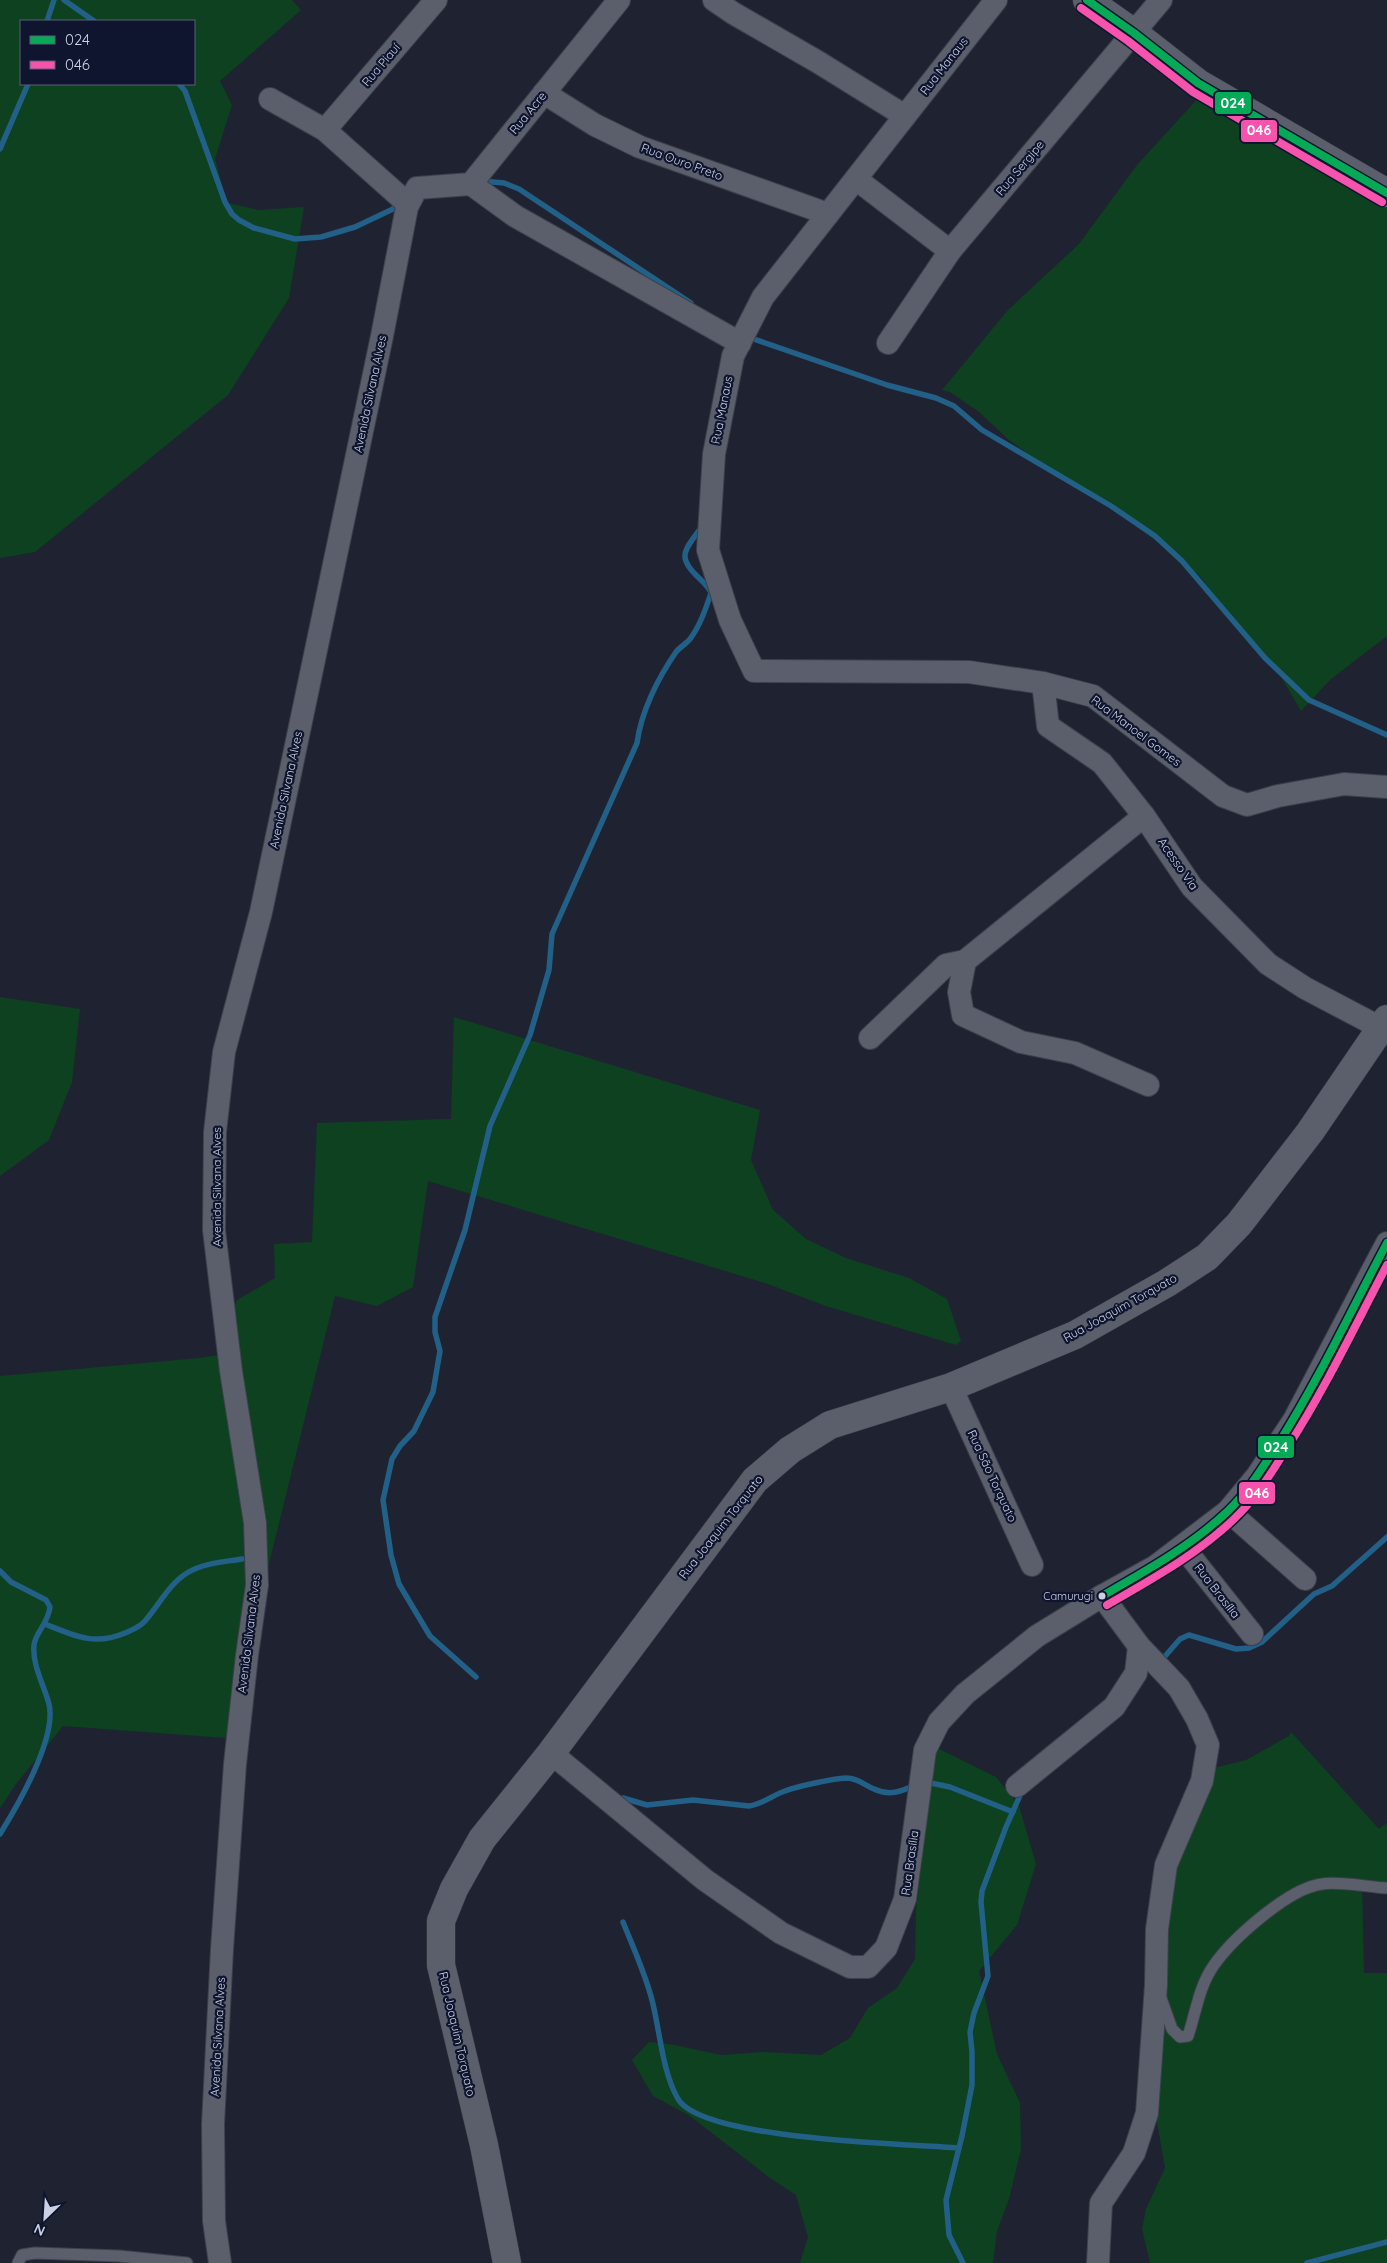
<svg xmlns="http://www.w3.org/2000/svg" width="1387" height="2263" font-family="Quicksand,sans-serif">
	<rect width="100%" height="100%" fill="#1f2331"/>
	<g fill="#0d4120" fill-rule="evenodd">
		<path d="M0,0H292L301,10L220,81L232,105L215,159L227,203L259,210L304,207L289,298L228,395L35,552L0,558ZM194,21V84H21V21Z"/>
		<path d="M1213,82L1387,183V636L1331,679L1301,711L1280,675L1221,605L1200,576L1146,533L1093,496L1055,474L1008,439L979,412L950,392L942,390L1008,310L1079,244L1137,165Z"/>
		<path d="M0,997L80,1009L72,1082L49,1140L0,1176Z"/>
		<path d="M454,1017L760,1110L751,1160L773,1210L806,1239L846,1258L909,1278L947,1299L961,1341L956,1345L826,1306L765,1283L428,1181L413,1287L377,1306L335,1296L226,1738L63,1726L16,1784L0,1808V1376L200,1358L225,1354L232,1311L237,1300L275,1278L274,1244L312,1242L317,1123L451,1119Z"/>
		<path d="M1291,1732L1379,1829L1387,1823V1883H1362L1364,1973H1387V2263H1150L1142,2229L1146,2209L1165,2168L1154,2105L1165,1908L1206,1770L1246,1760L1289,1736Z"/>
		<path d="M935,1747L996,1777L1019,1806L1036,1864L1017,1925L979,1971L997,2054L1020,2103L1021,2149L1009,2199L997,2231L993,2263H800L808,2237L796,2195L770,2178L690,2116L653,2096L632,2060L649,2042L675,2045L721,2055L765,2052L821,2055L850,2038L868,2008L897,1988L915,1959L916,1910Z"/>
	</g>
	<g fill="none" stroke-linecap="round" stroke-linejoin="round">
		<g stroke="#226087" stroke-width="5.5">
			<path d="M64,0L94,21"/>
			<path d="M47,21L54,0"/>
			<path d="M179,84L185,91L225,202L232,214L239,220L254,228L295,239L321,237L355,227L393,209L398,202"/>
			<path d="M0,149L28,84"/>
			<path d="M481,181L504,183L519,189L691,303"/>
			<path d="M748,337L887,385L936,398L954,406L982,430L1111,506L1155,536L1182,561L1265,658L1309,700L1387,735"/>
			<path d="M0,1571L11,1582L46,1600L50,1607C48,1624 35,1633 34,1645C32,1665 44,1685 49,1704C57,1738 18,1805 0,1834"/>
			<path d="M45,1624C75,1636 94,1646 125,1633C132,1630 140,1627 145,1621C159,1605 169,1584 187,1573C203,1563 224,1562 242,1559"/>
			<path d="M1160,1662L1180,1639L1189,1635L1236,1649L1249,1648L1262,1642L1314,1594L1332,1586L1387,1537"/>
			<path d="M476,1677L430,1636L399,1584L391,1555L383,1500L392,1459L400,1446L414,1431L433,1392L440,1351L435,1332V1317L465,1230L490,1126L530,1035L549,970L552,934L637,743C641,712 658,678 676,652C680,647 686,644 690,639C700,626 706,608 711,593C709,587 704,583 699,578C674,555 687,549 702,526"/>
			<path d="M926,1782L950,1787L1013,1812"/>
			<path d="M623,1798L647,1805L693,1800L749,1806C763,1804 773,1795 785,1791C798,1786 832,1779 846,1778C858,1778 864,1785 874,1789C889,1796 901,1792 915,1785"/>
			<path d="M623,1922C633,1947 645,1973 652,2000C660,2031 662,2071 678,2099C703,2140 908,2144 959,2148"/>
			<path d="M963,2263L949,2235L946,2200L962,2136L972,2085V2052L970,2032L974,2013L988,1976L981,1902L982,1891L1006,1827L1022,1791"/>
			<path d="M1307,2263L1387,2242"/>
		</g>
		<g stroke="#3d404d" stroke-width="13">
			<g id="service">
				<path d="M1161,1998L1172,2029L1180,2037L1188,2036C1196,2012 1199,1986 1214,1965C1233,1938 1289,1888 1322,1884C1340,1881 1368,1887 1387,1888"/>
				<path d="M18,2263L22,2255L35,2253L119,2256L187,2263"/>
			</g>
		</g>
		<g stroke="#3d404d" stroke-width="24">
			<g id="minor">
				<path d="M714,0L733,13L818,62L905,116"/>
				<path d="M996,0L763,297L733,356L714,454L708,550L730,620L754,671L969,672L1043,683L1093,696L1223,796L1247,805L1278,796L1344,784L1387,787"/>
				<path d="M544,93L595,125L640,147L828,214"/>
				<path d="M270,99L325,130L408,204"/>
				<path d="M325,130L436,0"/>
				<path d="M856,179L950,251"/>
				<path d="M471,184L515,216L740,343"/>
				<path d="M888,343L950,251L1161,0"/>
				<path d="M1043,683L1048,726L1102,763L1144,816L1192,887L1268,964L1305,988L1381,1028"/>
				<path d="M965,961L959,992L963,1015L1021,1042L1075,1053L1148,1085"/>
				<path d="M870,1038L946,965L965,961L1144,816"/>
				<path d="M951,1387L1032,1565"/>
				<path d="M1228,1511L1305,1579"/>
				<path d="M1183,1547L1252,1634"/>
				<path d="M551,1753L705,1880L781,1933L850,1967H868L886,1948L905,1899L925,1750L939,1722L965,1694L1037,1636L1102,1596L1156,1566L1228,1511L1257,1476L1294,1420L1387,1243"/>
				<path d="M1017,1786L1114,1707L1136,1673L1139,1646"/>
				<path d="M220,2263L214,2221L213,2124L222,1949L235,1764L247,1655L257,1585L255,1523L231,1371L214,1230L215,1132L224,1052L261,912L382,336L407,207L417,188L471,184L619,0"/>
				<path d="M1098,2263L1101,2203L1134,2153L1147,2113L1156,1985L1157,1929L1166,1865L1202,1781L1208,1745L1197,1719L1179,1688L1139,1646L1102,1596"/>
			</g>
		</g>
		<g stroke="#3d404d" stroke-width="29">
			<g id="tertiary">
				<path d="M1087,0L1134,33L1198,83L1387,193"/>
				<path d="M507,2263L484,2145L441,1965V1921L454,1889L482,1839L551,1753L755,1480L790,1450L830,1425L951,1387L1075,1335L1167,1283L1207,1257L1239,1224L1310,1132L1387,1019"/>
			</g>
		</g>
		<use href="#service" stroke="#5b5f6b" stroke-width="11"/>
		<use href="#minor" stroke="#5b5f6b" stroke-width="22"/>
		<use href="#tertiary" stroke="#5b5f6b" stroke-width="28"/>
		<g stroke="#0f152e" stroke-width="11">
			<g id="bus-1">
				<path d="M1087,0L1134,33L1198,83L1387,193"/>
				<path d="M1102,1596C1146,1571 1191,1546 1228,1511C1249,1491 1264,1465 1280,1441C1320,1377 1352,1309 1387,1243"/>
			</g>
		</g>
		<g stroke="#0f152e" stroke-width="11">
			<g id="bus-2">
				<path d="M1081,8L1128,41L1193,92L1382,202"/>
				<path d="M1107,1605C1152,1579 1198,1554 1235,1518C1256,1498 1272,1472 1287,1448C1325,1389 1355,1326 1387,1265"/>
			</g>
		</g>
		<use href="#bus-1" stroke="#06aa56" stroke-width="8"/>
		<use href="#bus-2" stroke="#f653ac" stroke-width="8"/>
	</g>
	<circle fill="#cbd1e2" stroke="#0f152e" stroke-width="2" cx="1102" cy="1596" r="4.5"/>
	<g text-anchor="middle" stroke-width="4.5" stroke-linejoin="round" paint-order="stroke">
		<g font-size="11" fill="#cbd1e2" stroke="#0f152e" text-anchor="end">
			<text x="1093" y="1600">Camurugi</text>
		</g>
		<g font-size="12" fill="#cbd1e2" stroke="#0f152e">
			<text transform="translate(381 65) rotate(-50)" y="4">Rua Piauí</text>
			<text transform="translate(944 66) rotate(-52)" y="4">Rua Manaus</text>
			<text transform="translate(528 113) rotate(-51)" y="4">Rua Acre</text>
			<text transform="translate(682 162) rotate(20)" y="4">Rua Ouro Preto</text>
			<text transform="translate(1020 168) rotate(-50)" y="4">Rua Sergipe</text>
			<text transform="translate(370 394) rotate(-78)" y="4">Avenida Silvana Alves</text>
			<text transform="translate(722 410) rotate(-79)" y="4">Rua Manaus</text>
			<text transform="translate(1136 731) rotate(37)" y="4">Rua Manoel Gomes</text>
			<text transform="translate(286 790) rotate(-78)" y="4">Avenida Silvana Alves</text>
			<text transform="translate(1178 864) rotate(55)" y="4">Acesso Via</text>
			<text transform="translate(217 1187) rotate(-90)" y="4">Avenida Silvana Alves</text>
			<text transform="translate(1120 1308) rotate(-29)" y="4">Rua Joaquim Torquato</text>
			<text transform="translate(992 1476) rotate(65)" y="4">Rua São Torquato</text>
			<text transform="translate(721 1527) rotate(-52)" y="4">Rua Joaquim Torquato</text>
			<text transform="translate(1217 1591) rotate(52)" y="4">Rua Brasília</text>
			<text transform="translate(249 1634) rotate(-83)" y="4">Avenida Silvana Alves</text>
			<text transform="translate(910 1863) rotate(-82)" y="4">Rua Brasília</text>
			<text transform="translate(457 2034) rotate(77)" y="4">Rua Joaquim Torquato</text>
			<text transform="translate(218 2037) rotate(-87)" y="4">Avenida Silvana Alves</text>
		</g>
	</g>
	<g stroke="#0f152e" stroke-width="2">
		<rect x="1214" y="91" width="38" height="24" rx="5" fill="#06aa56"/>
		<rect x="1240" y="119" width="38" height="24" rx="5" fill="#f653ac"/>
		<rect x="1257" y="1435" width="38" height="24" rx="5" fill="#06aa56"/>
		<rect x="1238" y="1481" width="38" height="24" rx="5" fill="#f653ac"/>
	</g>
	<g font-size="14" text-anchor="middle" font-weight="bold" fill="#fff">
		<text x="1233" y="108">024</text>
		<text x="1259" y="135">046</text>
		<text x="1276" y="1452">024</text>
		<text x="1257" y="1498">046</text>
	</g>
	<rect x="20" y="20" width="175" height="65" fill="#0f152e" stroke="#5a6076"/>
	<rect x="30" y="36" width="25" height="8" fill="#06aa56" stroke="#5a6076"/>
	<text x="65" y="45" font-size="15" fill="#cbd1e2">024</text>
	<rect x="30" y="61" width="25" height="8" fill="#f653ac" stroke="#5a6076"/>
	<text x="65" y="70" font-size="15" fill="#cbd1e2">046</text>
	<g transform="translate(45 2218) rotate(205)" stroke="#0f152e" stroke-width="4" paint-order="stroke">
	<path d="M0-4L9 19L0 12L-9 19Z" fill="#cbd1e2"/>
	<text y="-8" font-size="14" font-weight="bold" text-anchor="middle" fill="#cbd1e2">N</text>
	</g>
</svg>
